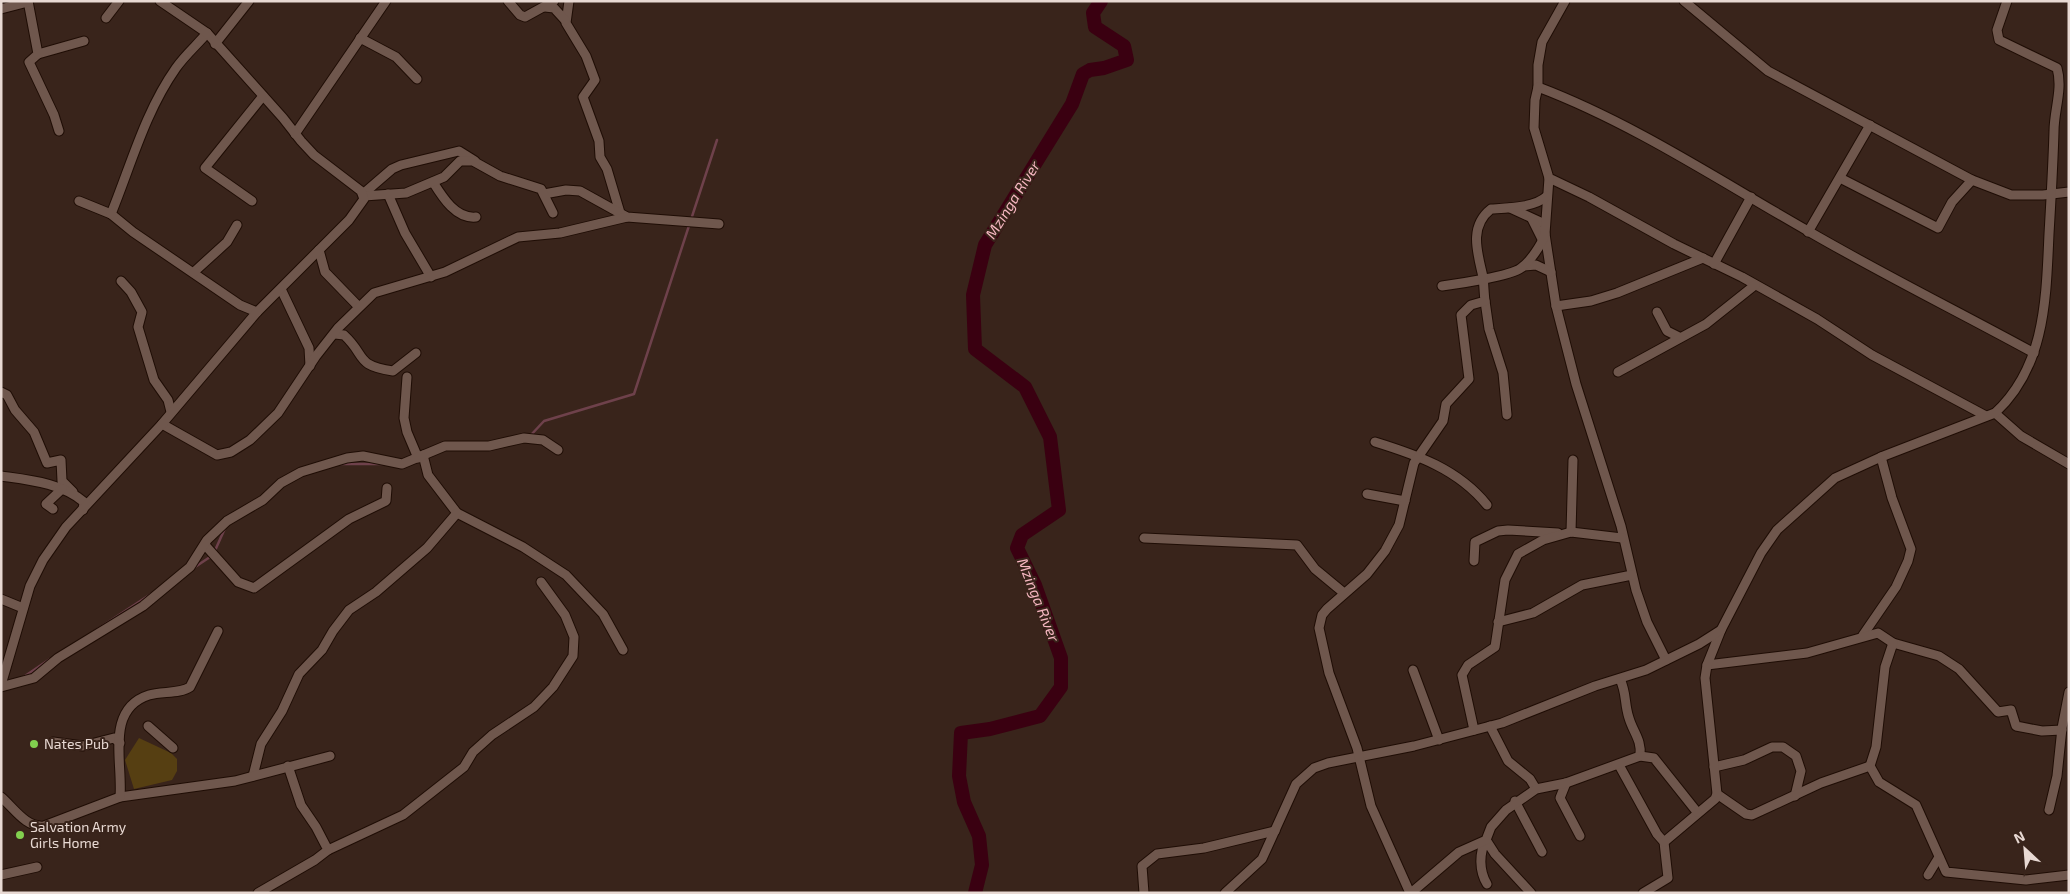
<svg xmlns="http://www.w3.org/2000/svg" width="2070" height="894" font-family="'Exo 2',sans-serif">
	<rect width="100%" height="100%" fill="#39241b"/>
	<path fill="#563f12" d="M139,738L171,753L177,759V771L172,780L134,789L125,760Z"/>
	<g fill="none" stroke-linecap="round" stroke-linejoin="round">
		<g stroke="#6e414b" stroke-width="2.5">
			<path d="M530,436L544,421L634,394L717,140"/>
			<path d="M341,464H383"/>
			<path d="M192,569L213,555L226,526"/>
			<path d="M93,632L151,594"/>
			<path d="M22,678L50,659"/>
		</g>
		<path stroke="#3a0011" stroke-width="14" d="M975,893L982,865L979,836L964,802L959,776L961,733L990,729L1040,716L1061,687V658L1035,585L1017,548L1022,535L1059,510L1050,437L1025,387L975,349L973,295L985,245L1072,104L1083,74L1090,70L1104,68L1127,60L1124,46L1095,27L1093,13L1101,1"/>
		<g stroke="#1f0d05" stroke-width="11">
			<g id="minor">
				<path d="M28,1L38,54L29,62L54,115L59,131"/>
				<path d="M508,1L520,15L525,17L554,1"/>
				<path d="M569,1L566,23L586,56L595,80L583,97L599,141L600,157L607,169L621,216"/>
				<path d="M1565,1L1542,42L1538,65V87L1535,100L1534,128L1549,178L1589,197L1674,244L1742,277L1817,319L1872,355L1986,416"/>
				<path d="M1684,1L1768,71L1972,180L2011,195H2043L2069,192"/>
				<path d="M545,7L554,8L565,20"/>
				<path d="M1,9L28,2"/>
				<path d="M106,18L119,1"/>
				<path d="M360,38L396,57L417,79"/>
				<path d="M215,44L249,1"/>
				<path d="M38,54L84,41"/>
				<path d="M1538,87C1633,123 1720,181 1808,231C1882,274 1959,312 2034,353"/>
				<path d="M295,134L386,1"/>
				<path d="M1840,178L1938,228L1952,202L1972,180"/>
				<path d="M433,182C443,198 456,219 476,217"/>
				<path d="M363,194L392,169L401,165L459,151L475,161"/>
				<path d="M388,194L405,233L431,277"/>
				<path d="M544,194L566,190L580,191L627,217L719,224"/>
				<path d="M364,196L406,193L444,177L460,161H473L500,176L541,189L553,213"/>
				<path d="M79,201L111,214L133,232L240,305L257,312"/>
				<path d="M252,201L205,168L263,96"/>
				<path d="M1510,208L1545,224"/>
				<path d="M111,214C131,165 145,112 176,68C185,55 197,45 207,33"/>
				<path d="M1532,219L1543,241"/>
				<path d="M1808,232L1870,125"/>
				<path d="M1545,234L1556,306L1576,384L1621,526L1636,590L1647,622L1666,660"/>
				<path d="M319,250L325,272L358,306"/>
				<path d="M1714,264L1751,197"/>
				<path d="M1524,266L1536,265L1551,272"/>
				<path d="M194,272L227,242L237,225"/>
				<path d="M121,281L131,292L142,312L138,327L154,380L168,400L171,412"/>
				<path d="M1442,286C1457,284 1511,276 1521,268C1530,262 1542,244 1545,234L1549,178"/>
				<path d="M281,289L309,348L310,366"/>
				<path d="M1485,301L1489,329L1503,373L1507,415"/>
				<path d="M1556,306L1591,301L1617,293L1703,258"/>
				<path d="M1657,312L1667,331L1679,337"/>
				<path d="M335,334L344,335C367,356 354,365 393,371L416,353"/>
				<path d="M1618,372L1706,324L1755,285"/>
				<path d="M407,377L404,418L407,432L418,458"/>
				<path d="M1,392L7,395L15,410L34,432L47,463L61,460L62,481L73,492"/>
				<path d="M1995,413L2021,436L2069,464"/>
				<path d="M162,424L217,455L231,452L250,440L278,413L316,356L338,328L374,293L445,272L518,237L560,233L627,217"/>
				<path d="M1375,442C1417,455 1458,469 1487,505"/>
				<path d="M423,455L428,475L457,513L523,547L566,575L603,614L623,650"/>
				<path d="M1,476C29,480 62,483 84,502L83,510"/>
				<path d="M1367,494L1405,501"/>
				<path d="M53,509L46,504L62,489"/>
				<path d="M1571,532L1573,460"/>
				<path d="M1144,538L1297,545L1315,569L1344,593"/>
				<path d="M205,545L238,582L254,588L349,519L386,501L387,488"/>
				<path d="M1474,561L1475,542L1498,531L1508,530L1558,533"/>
				<path d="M1,599L23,608"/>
				<path d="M1498,622L1533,613L1582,585L1632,575"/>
				<path d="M1863,635L1896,587L1908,561L1911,549L1892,498L1881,457"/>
				<path d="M1707,665L1807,653L1878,633L1893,643L1939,656L1959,669L1998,712L2011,710L2016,726L2042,731L2062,730"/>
				<path d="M1413,670L1439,740"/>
				<path d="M1620,679C1627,694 1624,703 1629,718C1633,732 1642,740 1640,756"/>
				<path d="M1,685L30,586L43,560L66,527L162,424L257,312L349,220L364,199L361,191L314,155L301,141L283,118L207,33L160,1"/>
				<path d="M1,687L34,678L58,658L143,606L190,567L207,540L227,521L263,500L281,483L301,472L347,458L363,456L402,464L445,446H489L524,438L543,440L558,450"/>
				<path d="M148,726L173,748"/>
				<path d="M1490,726L1508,761L1530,779L1536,789"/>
				<path d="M1474,730L1462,675L1468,665L1495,647L1505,580L1518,554L1543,540L1571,532L1622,538"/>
				<path d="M53,742L83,746L114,738L120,743"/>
				<path d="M1619,765L1657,834L1664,842L1668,878L1643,893"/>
				<path d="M1870,766L1876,747L1885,667L1893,643"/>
				<path d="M1714,767L1744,760L1772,747H1783L1796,756L1801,771L1795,796"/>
				<path d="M253,776L261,744L282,711L299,674L322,650L333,631L349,610L376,592L427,548L457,513"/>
				<path d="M1566,783L1560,798L1580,836"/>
				<path d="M1717,794L1746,814L1752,815L1821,783L1870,766L1879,782L1916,805L1946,872L2026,880L2069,875"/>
				<path d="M1,797C14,808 26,828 44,826L120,797L235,781L330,756"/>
				<path d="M120,797C123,762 105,709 149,695C161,691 180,694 190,687L218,631"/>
				<path d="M1515,801L1542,852"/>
				<path d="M2049,810L2057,776L2062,728L2069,692"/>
				<path d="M1664,842L1715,799L1717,794L1705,678L1707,665L1721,630"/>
				<path d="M328,850L403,815L464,767L473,752L492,735L534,707L553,687L573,656L574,637L565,615L541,582"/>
				<path d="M1,875L37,867"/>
				<path d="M1928,875L1939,857"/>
				<path d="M1487,884C1479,871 1479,853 1486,840L1495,854L1531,893"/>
				<path d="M258,893L315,860L328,850L316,827L301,805L288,766"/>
				<path d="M1144,893L1142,866L1157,854L1204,848L1275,831"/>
				<path d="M1225,893L1262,859L1296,784L1314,768L1328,763L1414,746L1502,723L1595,686L1646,670L1699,644L1721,630L1761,553L1777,530L1835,478L1881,457L1995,413C2046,366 2046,297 2049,234C2051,199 2053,166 2054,131C2054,110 2063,89 2057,68L1999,40L1997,30L2007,1"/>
				<path d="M1410,893L1371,806L1357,748L1329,673L1319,628L1322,615L1327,609L1367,574L1385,551L1399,525L1414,463L1443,421L1446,404L1469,379L1461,315L1471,305L1485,301C1484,293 1484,285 1483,277C1478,254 1468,227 1491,209C1507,208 1534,208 1547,196"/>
				<path d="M1411,893L1459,852L1486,840L1491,827L1506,810L1536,789L1566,783L1640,756L1654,758L1697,812"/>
			</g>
		</g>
		<use href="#minor" stroke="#6f574d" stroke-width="9"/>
	</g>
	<g fill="#82d04f" stroke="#39241b" stroke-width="2">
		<circle cx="34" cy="744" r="5"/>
		<circle cx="20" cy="835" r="5"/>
	</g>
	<g text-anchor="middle" stroke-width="4" stroke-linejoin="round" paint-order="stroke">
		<g font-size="14" fill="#e8d9d3" stroke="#39241b" text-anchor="start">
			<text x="44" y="749">Nates Pub</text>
			<text x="30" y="832">Salvation Army<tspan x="30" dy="16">Girls Home</tspan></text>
		</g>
		<g font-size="15" font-style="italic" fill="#f6b7c1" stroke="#39241b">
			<text transform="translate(1013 200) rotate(-58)" y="5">Mzinga River</text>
			<text transform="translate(1038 600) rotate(68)" y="5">Mzinga River</text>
		</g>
	</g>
	<rect width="2070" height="894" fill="none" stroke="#e8d9d3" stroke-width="5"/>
	<g transform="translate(2025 849) rotate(334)" stroke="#39241b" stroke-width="4" paint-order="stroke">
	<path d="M0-4L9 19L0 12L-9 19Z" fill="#e8d9d3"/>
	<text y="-8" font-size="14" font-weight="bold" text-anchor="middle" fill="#e8d9d3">N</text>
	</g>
</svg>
